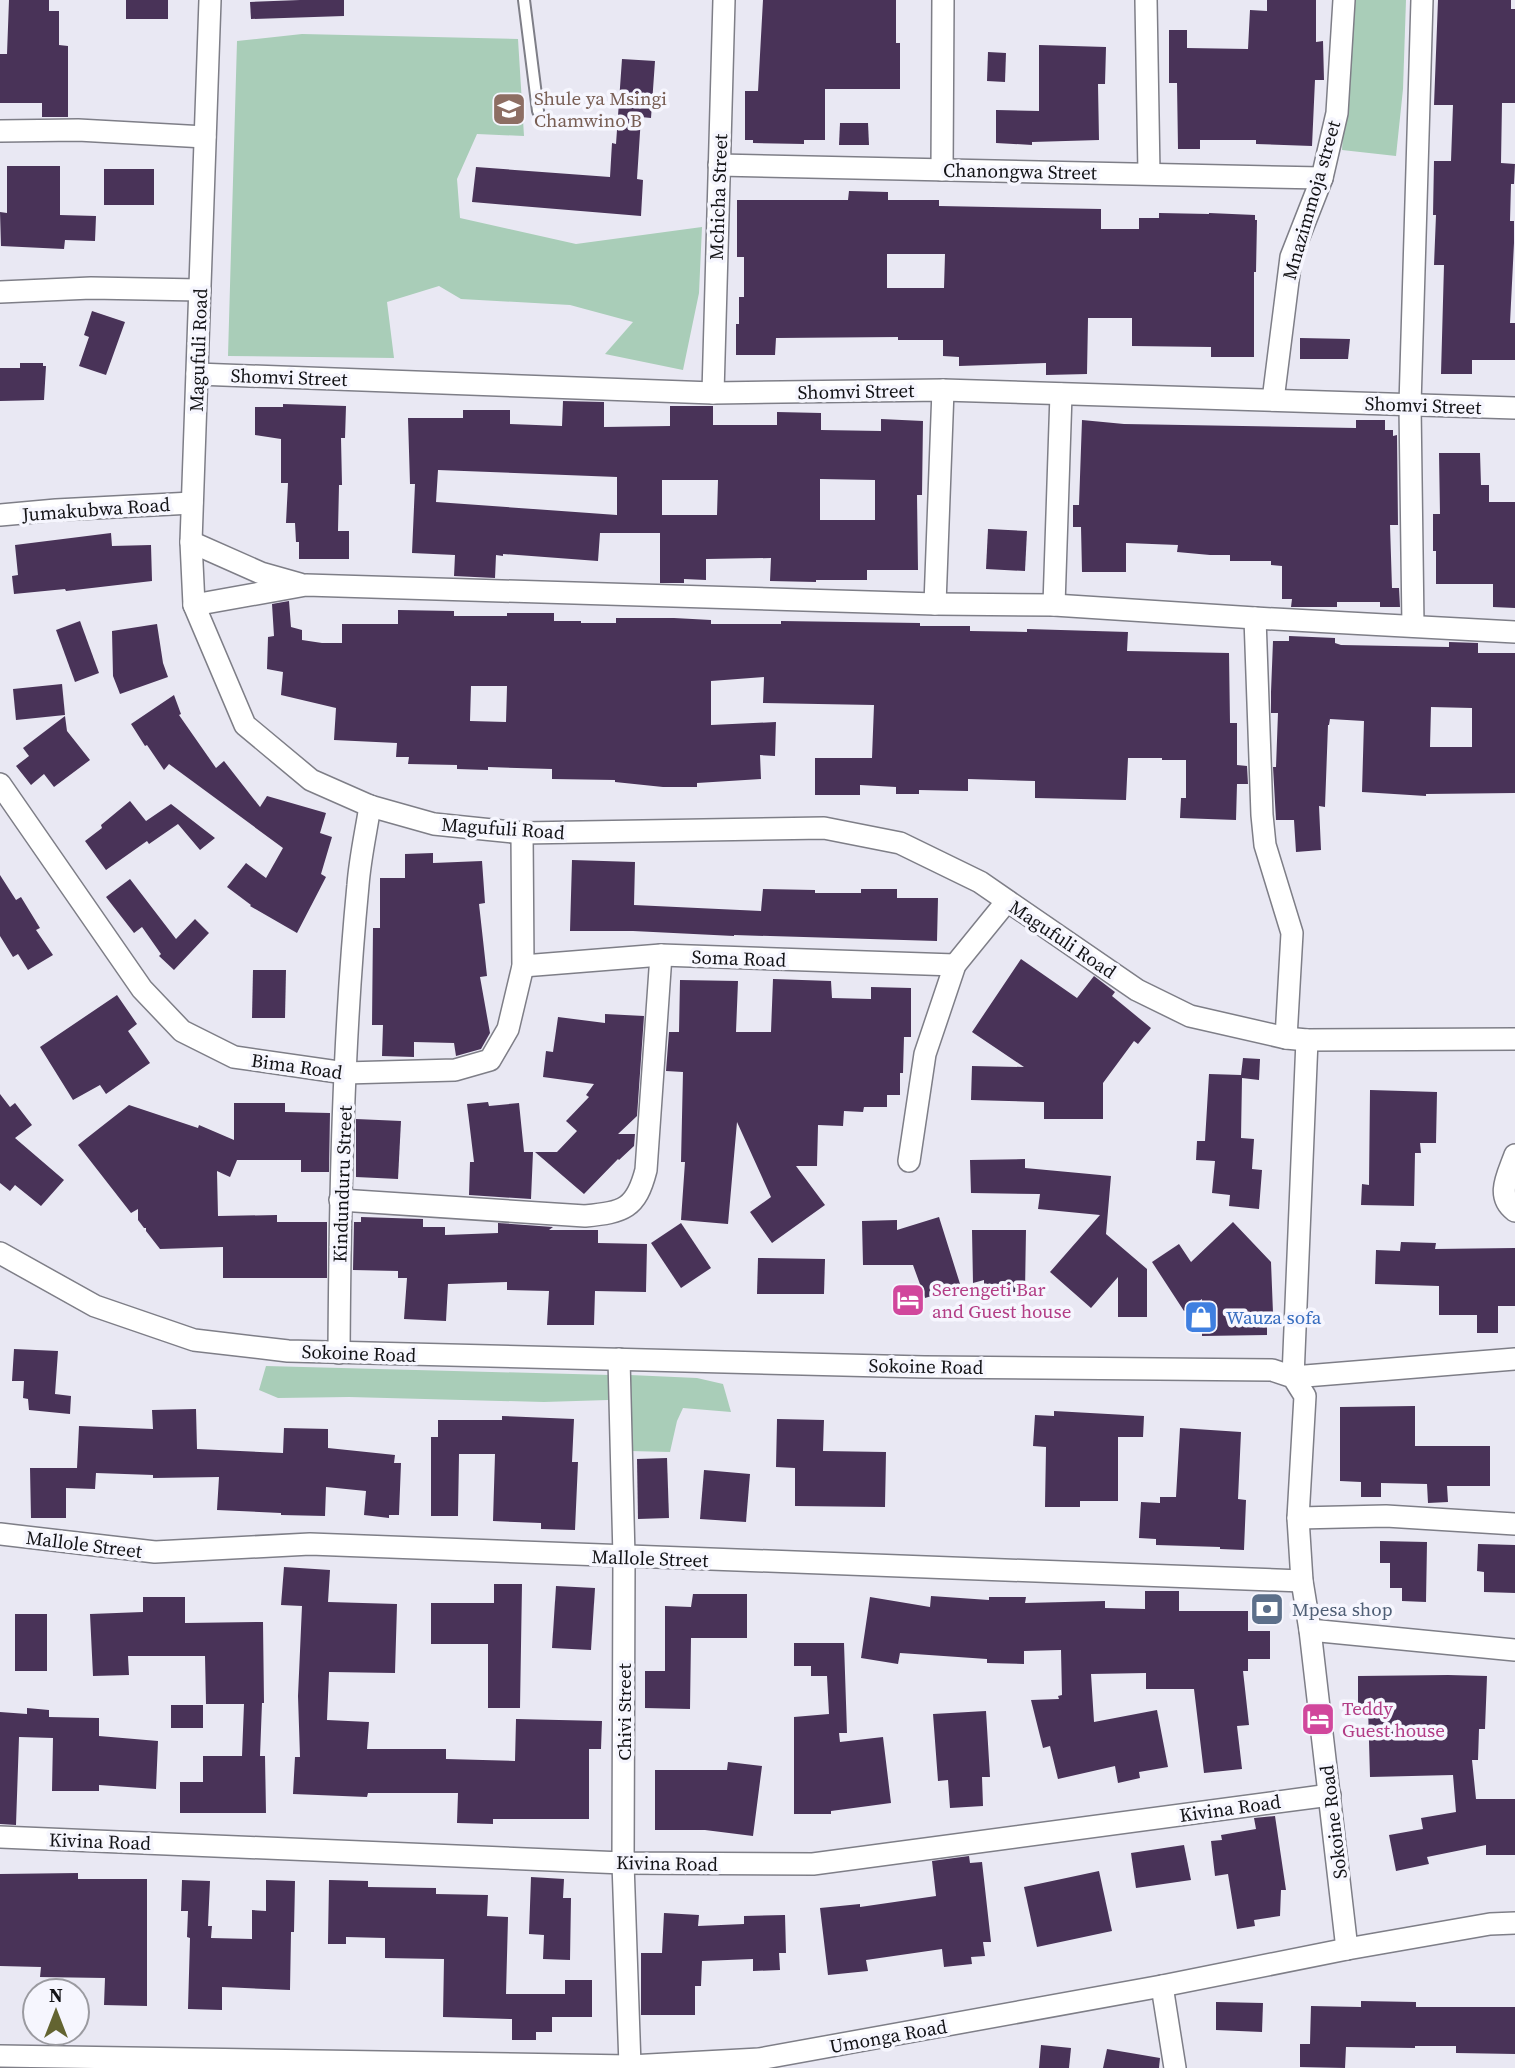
<svg xmlns="http://www.w3.org/2000/svg" width="1515" height="2068" font-family="'Source Serif 4',serif">
	<rect width="100%" height="100%" fill="#e9e8f3"/>
	<g fill="#a9cdb8">
		<path d="M1352,0H1406L1403,89L1396,156L1342,150Z"/>
		<path d="M302,34L518,39L524,136L477,134L457,179L460,218L576,244L702,227L699,293L683,370L605,354L633,322L570,305L461,299L439,286L387,302L394,358L228,356L237,41Z"/>
		<path d="M266,1366L610,1375L608,1400L544,1402L349,1397L278,1398L259,1390Z"/>
		<path d="M630,1375L697,1378L723,1384L731,1412L683,1408L677,1421L670,1452L630,1451Z"/>
	</g>
	<g fill="#493358" fill-rule="evenodd">
		<path d="M9,0H49V11H59V45L68,46V117H42V103H0V54H7Z"/>
		<rect x="126" y="0" width="42" height="19"/>
		<path d="M300,0H344V16L251,19L250,2Z"/>
		<path d="M763,0H896V43H900V89H825V140H804V144L753,143V140H745V91H758Z"/>
		<path d="M1267,0H1316V42L1323,41L1324,80H1315L1312,146L1256,144V140H1200V149H1178L1177,83H1169V30H1187V48L1248,49L1250,10L1267,11Z"/>
		<path d="M1438,0H1511V9H1515V103H1502L1501,163L1515,164L1514,184H1511L1510,221H1514V243L1510,323H1515V360H1472V374H1441L1444,265H1434L1436,215H1433L1434,161H1451L1453,105H1434Z"/>
		<path d="M1039,45L1106,47L1105,84H1098L1099,140L1032,142V145L996,143V110L1039,111Z"/>
		<path d="M988,52L1006,53L1005,82L987,81Z"/>
		<path d="M622,59L655,61L651,118L641,117L637,179L643,180L641,216L472,202L476,167L610,177L612,143L616,144Z"/>
		<path d="M840,123H868L869,145H839Z"/>
		<path d="M7,166H60V215L96,216L95,241L65,240L64,249L1,246L0,212L7,213Z"/>
		<rect x="104" y="169" width="50" height="36"/>
		<path d="M849,191L888,192V200H939V206L1101,209V229H1139V218H1159V213L1209,214V213L1255,215V220H1257L1256,272H1254V357H1211V347L1132,346V318H1088L1087,374L1046,375V363L959,366V357L943,356V340H898V337L776,338L775,355H736V324H739V297H744V257H737V200H848ZM887,254H945L944,288H887Z"/>
		<path d="M92,311L125,322L106,375L79,366L89,337L84,335Z"/>
		<path d="M1300,338L1350,339L1348,359H1300Z"/>
		<path d="M20,363H43V366H46L44,400L0,401V368H20Z"/>
		<path d="M563,401L604,402V427L670,426V406H713V425H777V412L821,413V430L881,431V419L923,421L922,495H917L918,570H867V580H816V582L770,581L771,558L706,559V580L684,579V583H660V533H600L598,561L503,554V556L496,555L495,578L454,576L455,555L412,553L415,484H410L408,418H463V410H510V424L562,426ZM438,470L617,477V515L436,502ZM820,479L875,480V520H820ZM662,480H718L717,515H662Z"/>
		<path d="M283,404L346,406L345,438H341L342,485H339L338,531H349V559H299V542H296L295,523H286L288,483H281V439L255,435V407H283Z"/>
		<path d="M1082,420L1124,424L1356,428V420H1385V430H1393V436L1397,435L1398,525H1390L1392,588H1399L1400,607H1380V602H1337V607H1291L1292,599H1282V566L1271,565V561H1230V555H1210L1177,552L1178,545L1126,543V572H1082L1081,527H1073V505H1079Z"/>
		<path d="M1439,453H1480L1481,485H1489V502H1515V608L1493,607V584H1436V551H1433V514H1440Z"/>
		<path d="M988,529L1027,531L1025,571L986,569Z"/>
		<path d="M111,533L112,546L151,545L152,581L66,591L65,589L14,594L12,576L18,575L15,545Z"/>
		<path d="M289,601L291,627L302,630V640L322,643H342V624H398V610L454,611V616H507V613H554V621H581V623H616V618H674L711,620V624H781V621L920,623V626H970V631L1027,632V629L1128,632L1127,651L1229,653L1230,723H1237V765L1247,766L1248,784H1237L1236,820L1180,818L1181,798H1186V760H1162V758H1128L1126,800L1035,798V781L968,779V791L919,790V794H896V787L860,785V795H815V758H872L874,705L763,703L764,677L711,681V725L776,722L775,756L760,755L761,779L697,783V787H663L615,782V780L552,779V769L488,767V770L457,769V765L408,764L409,757H396L397,743L334,740L336,708L281,695L283,672L267,669L268,637L274,636L272,604ZM471,686H507L506,722L470,721Z"/>
		<path d="M80,621L99,673L75,682L56,630Z"/>
		<path d="M157,624L163,663L168,677L120,694L113,676L112,631Z"/>
		<path d="M1289,636L1335,638V643L1341,645L1449,647V642L1478,643V653H1515V793L1426,794V796L1362,792L1364,721L1330,719L1329,725H1328L1325,807L1319,806L1321,850L1296,852L1294,820H1276L1273,767H1276L1278,713H1271V692L1273,641H1289ZM1431,707L1472,708V747H1430Z"/>
		<path d="M62,684L65,715L16,720L13,689Z"/>
		<path d="M174,695L181,714L179,715L216,768L224,761L260,807L267,796L326,813L320,833L332,837L321,874L326,877L297,933L250,906L251,905L227,887L246,863L266,878L283,848L169,764L164,770L147,745L145,746L131,724Z"/>
		<path d="M65,716L67,731L90,760L54,787L44,774L31,785L16,766L29,756L23,748Z"/>
		<path d="M130,801L146,821L171,804L215,838L200,850L178,824L149,844L147,841L106,870L85,841L102,828L101,825Z"/>
		<path d="M433,853V863L482,861L485,903L479,904L487,976L480,977L490,1033L481,1049L456,1056L454,1043L414,1042V1057L382,1056L383,1025H372L373,928H380V878H405V854Z"/>
		<path d="M572,860L635,862L634,905L761,911L763,889L815,890V893H861V889H897V898H938L937,941L734,935V936L633,931H570Z"/>
		<path d="M0,875L16,900L21,897L40,928L36,930L53,955L28,970L18,954L13,957L0,936Z"/>
		<path d="M130,879L176,939L195,919L209,933L174,970L159,956L161,954L142,927L134,933L106,897Z"/>
		<path d="M1021,959L1077,998L1094,976L1115,992L1112,996L1151,1028L1138,1044L1134,1041L1103,1083V1119H1044V1102L971,1100L972,1066L1024,1067L972,1032Z"/>
		<path d="M253,970H286L285,1018H252Z"/>
		<path d="M773,979L831,981L832,998L871,999V987L911,988V1037H904L903,1073H900V1095H887V1107H864L863,1112L844,1111L843,1126L818,1125L817,1166H796L825,1205L772,1243L750,1212L771,1197L737,1122L728,1224L681,1220L685,1162H681L683,1072L666,1071L669,1032H679L680,980L738,981L736,1032H771Z"/>
		<path d="M117,995L137,1024L128,1031L150,1063L106,1094L100,1085L73,1100L40,1047Z"/>
		<path d="M605,1014L644,1016L637,1116L618,1134H635L634,1146L619,1160L618,1159L584,1194L535,1152H557L577,1131L566,1121L589,1097L586,1095L594,1084L543,1077L546,1051L553,1052L558,1017L605,1023Z"/>
		<path d="M1243,1058L1260,1059L1259,1080L1242,1078L1241,1138L1254,1139L1252,1169L1262,1170L1259,1209L1229,1206L1230,1195L1212,1193L1215,1161L1196,1160L1197,1141H1205L1209,1074L1241,1075Z"/>
		<path d="M1370,1090L1437,1092L1436,1143H1420L1421,1153H1415L1414,1206L1361,1205L1362,1184L1369,1185Z"/>
		<path d="M0,1094L10,1107L15,1103L32,1125L15,1138L64,1180L41,1206L15,1185L10,1191L0,1183Z"/>
		<path d="M488,1102L489,1106L519,1103L524,1152H533L531,1199L469,1195L470,1162H474L467,1104Z"/>
		<path d="M234,1103H285V1112L330,1113L329,1172H301V1160H237L230,1177L217,1171L218,1216L277,1215V1222H327V1278H223V1247L160,1249L146,1231V1228H144L138,1220V1209L131,1213L78,1145L129,1105L198,1128L199,1125L234,1140Z"/>
		<path d="M356,1119L401,1121L398,1179L356,1177Z"/>
		<path d="M1025,1159V1168L1111,1176L1106,1234L1147,1269V1317H1118V1277L1091,1308L1050,1272L1100,1215L1038,1209L1040,1194L971,1193L970,1160Z"/>
		<path d="M361,1217L423,1219V1227H445V1235L498,1233V1223L553,1227L549,1230H598V1243L647,1244L646,1292L595,1291L594,1325H547L549,1291L507,1290V1282L448,1284L446,1321L404,1319L407,1278H398V1271L353,1270L354,1222H361Z"/>
		<path d="M939,1217L961,1287L925,1298L913,1265H863L862,1221L897,1220V1230Z"/>
		<path d="M1233,1222L1271,1262L1273,1313L1267,1314V1335L1202,1336V1299L1184,1311L1152,1262L1179,1244L1191,1262Z"/>
		<path d="M681,1223L711,1268L681,1288L651,1243Z"/>
		<path d="M972,1230H1026L1025,1292H984V1280L973,1283Z"/>
		<path d="M1401,1242L1436,1243L1435,1249L1515,1248V1306H1498V1333H1477V1315H1439V1286L1375,1284L1376,1250L1400,1251Z"/>
		<path d="M758,1258L825,1259L824,1294H757Z"/>
		<path d="M14,1349L58,1351L55,1394L71,1396L70,1414L29,1410L28,1399L23,1398L24,1381H12Z"/>
		<path d="M1415,1406V1446H1490V1486H1447L1448,1502L1428,1503L1427,1484L1381,1483V1497H1361V1482L1340,1481V1407Z"/>
		<path d="M196,1409L197,1449L283,1453L284,1428L328,1429V1448L395,1455L394,1463H401L399,1515H389V1518L364,1515L366,1491L326,1487L325,1516L281,1515V1513L217,1510L219,1477L153,1478V1475L96,1473L95,1489L66,1488V1518H31L30,1468H77L79,1426L153,1429L152,1410Z"/>
		<path d="M1054,1411L1144,1416L1143,1437H1118V1501H1080V1507H1045L1046,1447L1033,1446L1035,1415L1054,1416Z"/>
		<path d="M502,1416L574,1419L572,1462H578L575,1530L541,1529V1523L493,1521L495,1454H459L458,1516H431V1437H438V1420H502Z"/>
		<path d="M777,1419L824,1420L823,1451L886,1452L885,1507L795,1506V1468L776,1467Z"/>
		<path d="M1180,1428L1241,1432L1238,1499L1246,1500L1244,1550L1220,1549V1547L1156,1545V1539L1139,1538L1141,1502L1160,1503V1497H1176Z"/>
		<path d="M667,1458L669,1518L638,1519L637,1459Z"/>
		<path d="M704,1470L750,1474L746,1522L700,1519Z"/>
		<path d="M1380,1541L1427,1542L1426,1602L1402,1601V1588H1390V1563H1380Z"/>
		<path d="M1478,1544L1515,1545V1593L1484,1592V1572L1477,1571Z"/>
		<path d="M284,1567L330,1570L328,1602L397,1604L395,1673L329,1672L327,1720L369,1722L367,1749H446V1759L515,1761L516,1719L602,1721L601,1749H589V1819H493V1824L457,1823L458,1793H368L367,1797L293,1794L295,1757H300L298,1696L302,1606L281,1605Z"/>
		<path d="M494,1584H522L520,1708H488V1644H431V1603H494Z"/>
		<path d="M556,1586L595,1588L591,1650L552,1648Z"/>
		<path d="M1145,1591H1179V1611H1248V1631H1270V1659H1248V1671H1243L1249,1725L1237,1726L1242,1769L1204,1773L1194,1689H1146V1673L1091,1674L1094,1722L1157,1710L1168,1767L1139,1772L1140,1778L1118,1783L1115,1766L1058,1779L1050,1746L1043,1748L1031,1700L1059,1699L1058,1696L1062,1695L1061,1650L1024,1651V1664L987,1663V1659L900,1653L898,1664L861,1658L870,1597L930,1607L931,1596L989,1600V1597H1026L1025,1603L1105,1601V1608L1145,1609Z"/>
		<path d="M693,1594H747V1638H691L690,1709L645,1708V1671H665V1606L691,1607Z"/>
		<path d="M143,1597H185V1623L263,1622L264,1703H262L260,1756H265L266,1813H180V1782H203V1756H242L244,1704H206L205,1656H128L129,1675L93,1676L90,1614L143,1612Z"/>
		<rect x="15" y="1614" width="32" height="57"/>
		<path d="M794,1643H844L847,1733H839L840,1742L883,1737L891,1803L831,1811V1814H794V1717L829,1714L827,1676H811V1666H794Z"/>
		<path d="M1448,1675L1487,1676L1485,1729H1479L1478,1760H1472L1476,1799H1515V1855H1486V1845L1427,1857L1429,1864L1396,1871L1389,1835L1423,1829L1421,1818L1456,1812L1453,1775L1370,1777L1368,1706H1358V1676Z"/>
		<rect x="171" y="1705" width="32" height="23"/>
		<path d="M27,1708L49,1710V1717L99,1718V1736L158,1741L156,1789L99,1785V1791H52L53,1738L19,1737L16,1825L0,1824V1712L27,1714Z"/>
		<path d="M986,1711L990,1777H982L983,1806L950,1808L948,1780L938,1781L933,1714Z"/>
		<path d="M728,1762L762,1766L753,1836L705,1830H655V1770H727Z"/>
		<path d="M1275,1816L1286,1890H1281L1280,1916L1254,1920L1255,1926L1237,1929L1228,1874L1215,1876L1211,1841L1222,1840L1221,1835L1256,1829L1254,1818Z"/>
		<path d="M1184,1845L1191,1880L1136,1888L1131,1853Z"/>
		<path d="M969,1856L970,1863L982,1862L991,1942H983L985,1956L971,1957L972,1964L944,1967L942,1949L866,1960L868,1971L828,1975L820,1908L860,1904V1907L936,1896L932,1861Z"/>
		<path d="M1099,1871L1112,1931L1037,1947L1024,1887Z"/>
		<path d="M78,1873V1879H147V2006L104,2005L105,1978L40,1977L41,1967L0,1966V1874Z"/>
		<path d="M531,1877L564,1879L563,1898H571L570,1960L543,1959L544,1935L529,1934Z"/>
		<path d="M182,1880L210,1881L208,1926H212L211,1938L252,1939V1910L266,1911V1880L295,1881L294,1932H291L290,1990L222,1987V2010L188,2009L190,1938L187,1937L188,1911H181Z"/>
		<path d="M329,1880L368,1881V1887L436,1888V1894L488,1895L487,1916L508,1917L506,1994H565V1980H592V2017H552V2032H536V2040H512V2019L443,2017L444,1959L385,1958V1938L346,1937V1944H328Z"/>
		<path d="M664,1913L699,1915L698,1926L744,1924V1916L785,1915L786,1953H779L780,1970L753,1971V1959L702,1961L701,1986H695V2015H641V1953H662Z"/>
		<path d="M1361,2001L1416,2002V2007H1515V2054L1456,2053V2046H1415V2048L1346,2047L1345,2068L1300,2067V2044H1310L1311,2006L1361,2007Z"/>
		<path d="M1216,2002L1263,2003L1262,2032L1216,2030Z"/>
		<path d="M1041,2045L1071,2048L1069,2068H1039Z"/>
		<path d="M1107,2049L1160,2058L1159,2068H1103Z"/>
	</g>
	<g fill="none" stroke-linecap="round" stroke-linejoin="round">
		<g stroke="#7e7e87" stroke-width="14">
			<path id="service" d="M524,0L538,111"/>
		</g>
		<g stroke="#7e7e87" stroke-width="24">
			<g id="minor">
				<path d="M210,0L191,542L194,605L245,725L311,780L370,806L434,824L522,833L824,828L900,843L980,882L1137,990L1190,1016L1286,1038L1307,1040L1515,1039"/>
				<path d="M1146,0L1149,173"/>
				<path d="M0,131L78,130L205,137"/>
				<path d="M719,165L1322,178"/>
				<path d="M942,170L943,0"/>
				<path d="M0,292L91,288L200,290"/>
				<path d="M197,374L713,393L943,390L1515,408"/>
				<path d="M713,393L724,0"/>
				<path d="M1273,400L1291,257L1322,178L1337,113L1344,0"/>
				<path d="M0,515L56,510L192,503"/>
				<path d="M191,542L261,573L300,584"/>
				<path d="M935,604L943,390"/>
				<path d="M194,605L306,585L935,604L1054,605L1255,618L1515,632"/>
				<path d="M1054,605L1061,394"/>
				<path d="M1255,618L1262,815L1265,845L1292,933L1286,1038"/>
				<path d="M1413,626L1410,405L1422,0"/>
				<path d="M0,784L142,989L182,1031L234,1057L345,1073L455,1070L490,1060L508,1029L523,966L522,833"/>
				<path d="M523,966L661,955L955,965"/>
				<path d="M1307,1040L1293,1377L1515,1359"/>
				<path d="M1515,1155C1508,1175 1495,1196 1515,1211"/>
				<path d="M909,1161L925,1054L955,965L1007,901"/>
				<path d="M340,1200L585,1216C624,1212 636,1209 646,1170L661,955"/>
				<path d="M0,1253L95,1306L194,1340L288,1351L924,1367L1272,1370L1293,1377L1305,1396L1298,1518L1302,1581L1310,1630L1347,1949"/>
				<path d="M339,1353C340,1197 343,1040 358,885C360,858 366,832 370,806"/>
				<path d="M619,1359L624,1557L623,1863L630,2066"/>
				<path d="M1298,1518L1386,1516L1515,1524"/>
				<path d="M0,1534L155,1552L310,1544L1302,1581"/>
				<path d="M1310,1630L1515,1650"/>
				<path d="M0,1837L623,1863L813,1864L1330,1795"/>
				<path d="M1162,1986L1175,2068"/>
				<path d="M0,2056L630,2066L759,2059L1162,1986L1347,1949L1490,1924L1515,1923"/>
			</g>
		</g>
		<use href="#service" stroke="#fff" stroke-width="10"/>
		<use href="#minor" stroke="#fff" stroke-width="21"/>
	</g>
	<defs>
		<g id="school-square" transform="scale(1.75)"><rect x="-9" y="-9" width="18" height="18" rx="4" fill="#8d6e63" stroke="#f6f6fe"/><path d="M0-5L7-2L0 1L-7-2ZM-4 1L0 2.5L4 1V4Q0 6-4 4Z" fill="#fff"/></g>
		<g id="hotel-square" transform="scale(1.75)"><rect x="-9" y="-9" width="18" height="18" rx="4" fill="#d1479c" stroke="#f6f6fe"/><path d="M-6-4.5h1.5V1H6V5H4.5V3h-9V5H-6ZM-4 0a1.8 1.8 0 1 1 3.6 0ZM.5 0V-2.5h3Q6-2.5 6 0Z" fill="#fff"/></g>
		<g id="shop-square" transform="scale(1.75)"><rect x="-9" y="-9" width="18" height="18" rx="4" fill="#3f7fe0" stroke="#f6f6fe"/><path d="M-5-2.5h2.3a2.7 3.5 0 0 1 5.4 0H5L5.5 6h-11ZM-1.5-2.5h3a1.5 2.3 0 0 0-3 0Z" fill="#fff"/></g>
		<g id="bank-square" transform="scale(1.75)"><rect x="-9" y="-9" width="18" height="18" rx="4" fill="#5c6f8a" stroke="#f6f6fe"/><path d="M-6-4H6V4H-6ZM0-2.3a2.3 2.3 0 1 0 0 4.6a2.3 2.3 0 1 0 0-4.6Z" fill="#fff"/></g>
	</defs>
	<g fill-rule="evenodd">
		<use href="#school-square" x="509" y="109"/>
		<use href="#hotel-square" x="908" y="1300"/>
		<use href="#shop-square" x="1201" y="1317"/>
		<use href="#bank-square" x="1267" y="1609"/>
		<use href="#hotel-square" x="1318" y="1719"/>
	</g>
	<g text-anchor="middle" stroke-width="7" stroke-linejoin="round" paint-order="stroke">
		<g font-size="19" fill="#785e54" stroke="#f6f6fe" text-anchor="start">
			<text x="534" y="105">Shule ya Msingi<tspan x="534" dy="22">Chamwino B</tspan></text>
		</g>
		<g font-size="19" fill="#121215" stroke="#f6f6fe">
			<text transform="translate(1020 171) rotate(1)" y="7">Chanongwa Street</text>
			<text transform="translate(718 197) rotate(-88)" y="7">Mchicha Street</text>
			<text transform="translate(1311 200) rotate(-74)" y="7">Mnazimmoja street</text>
			<text transform="translate(198 350) rotate(-88)" y="7">Magufuli Road</text>
			<text transform="translate(289 377) rotate(2)" y="7">Shomvi Street</text>
			<text transform="translate(856 391) rotate(-1)" y="7">Shomvi Street</text>
			<text transform="translate(1423 405) rotate(2)" y="7">Shomvi Street</text>
			<text transform="translate(96 509) rotate(-4)" y="7">Jumakubwa Road</text>
			<text transform="translate(503 828) rotate(4)" y="7">Magufuli Road</text>
			<text transform="translate(1063 939) rotate(34)" y="7">Magufuli Road</text>
			<text transform="translate(739 958) rotate(2)" y="7">Soma Road</text>
			<text transform="translate(297 1066) rotate(8)" y="7">Bima Road</text>
			<text transform="translate(342 1184) rotate(-88)" y="7">Kindunduru Street</text>
			<text transform="translate(359 1353) rotate(2)" y="7">Sokoine Road</text>
			<text transform="translate(926 1366) rotate(1)" y="7">Sokoine Road</text>
			<text transform="translate(84 1544) rotate(7)" y="7">Mallole Street</text>
			<text transform="translate(650 1558) rotate(2)" y="7">Mallole Street</text>
			<text transform="translate(624 1712) rotate(-90)" y="7">Chivi Street</text>
			<text transform="translate(1230 1808) rotate(-8)" y="7">Kivina Road</text>
			<text transform="translate(1333 1822) rotate(-97)" y="7">Sokoine Road</text>
			<text transform="translate(100 1841) rotate(2)" y="7">Kivina Road</text>
			<text transform="translate(667 1863) rotate(1)" y="7">Kivina Road</text>
			<text transform="translate(888 2036) rotate(-10)" y="7">Umonga Road</text>
		</g>
		<g font-size="19" fill="#b23c85" stroke="#f6f6fe" text-anchor="start">
			<text x="932" y="1296">Serengeti Bar<tspan x="932" dy="22">and Guest house</tspan></text>
			<text x="1342" y="1715">Teddy<tspan x="1342" dy="22">Guest house</tspan></text>
		</g>
		<g font-size="19" fill="#366cbe" stroke="#f6f6fe" text-anchor="start">
			<text x="1226" y="1324">Wauza sofa</text>
		</g>
		<g font-size="19" fill="#4e5e75" stroke="#f6f6fe" text-anchor="start">
			<text x="1292" y="1616">Mpesa shop</text>
		</g>
	</g>
	<g transform="translate(56 2012)"><circle r="33" fill="#f6f6fe" stroke="#9b9ba1" stroke-width="2"/>
	<path d="M0-5L12 26L0 18L-12 26Z" fill="#636431"/>
	<text y="-10" font-size="19" font-weight="bold" text-anchor="middle" fill="#121215">N</text>
	</g>
</svg>
